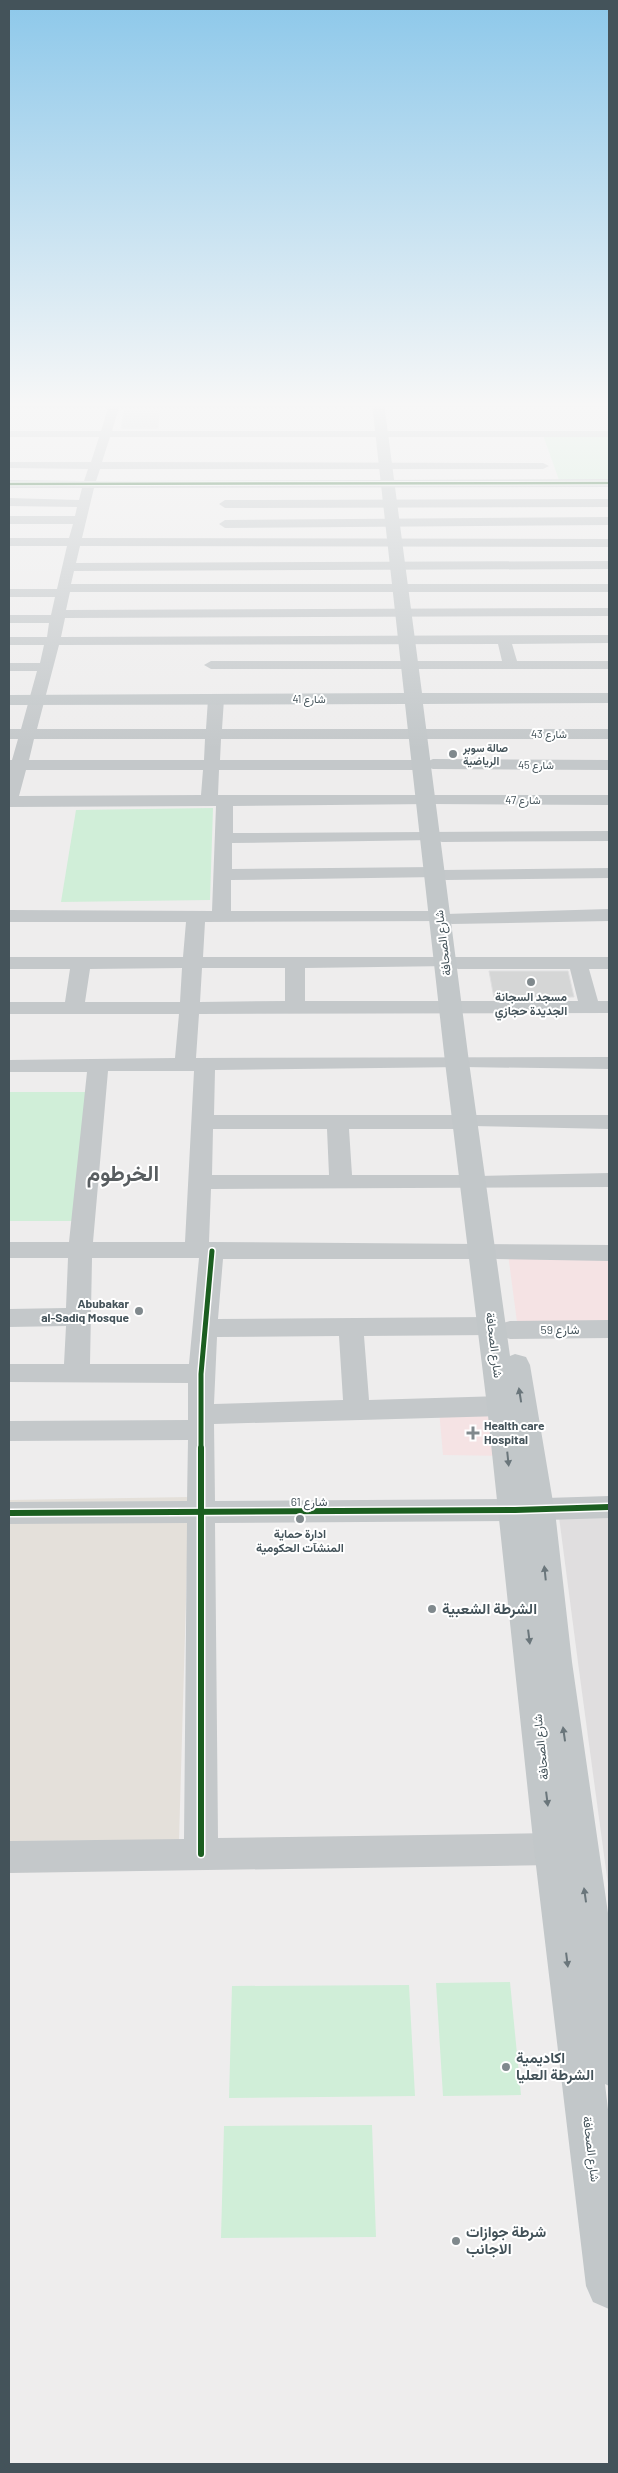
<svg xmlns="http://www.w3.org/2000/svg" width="618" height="2473" font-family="Barlow,Vazirmatn,sans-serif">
	<rect width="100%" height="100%" fill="#eeeded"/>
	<path fill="#e4e0da" d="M189,1497L179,1840L9,1841V1500Z"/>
	<path fill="#e0dedf" d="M559,1517H609V1892L579,1670Z"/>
	<g fill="#f5e3e4">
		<path d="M508,1254L609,1255V1321L517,1322Z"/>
		<path d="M481,1409L488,1417L504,1421L508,1456L443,1455L439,1410Z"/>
	</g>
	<g fill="#d0eed8">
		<path d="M543,435L609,436V480H559Z"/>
		<path d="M213,808L210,900L61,902L76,810Z"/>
		<path d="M9,1092H91L73,1221H9Z"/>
		<path d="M510,1982L521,2095L443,2096L436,1983Z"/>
		<path d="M409,1985L415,2096L229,2098L232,1986Z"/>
		<path d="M372,2125L376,2237L221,2238L224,2126Z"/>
	</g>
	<g fill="#d5d6d6" stroke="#dfdfe0">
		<path d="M124,410H160L158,429H121Z"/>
		<path d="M489,971H568L574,997L494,998Z"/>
	</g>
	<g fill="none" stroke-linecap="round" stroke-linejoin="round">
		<g fill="#c4c8ca" fill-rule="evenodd">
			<path d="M9,403H609V407L119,408L112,431H609V437H110L102,462L543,463L549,466L543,469H100L96,481L609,479V487L94,488L82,538L609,539V547L80,546L76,563L609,561V569L74,571L71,584H609V592H70L66,610L609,608V616L65,618L61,637L609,635V643L512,644L517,661H609V669H211L204,665L211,661H502L498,644L59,645L37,729H206L208,699L216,694L224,699L222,729H609V739H221L220,760H420L426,762L433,759L609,760V770L433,769L427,767L420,770H219L218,795H609V805L431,804L233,806V833L609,831V841L442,842L435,840L232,843V869L435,867L443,870L609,868V878L446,880L438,877L231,880V911H439L446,914L609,909V921L452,924L445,921L205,922L203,957H609V969H589L598,1001H609V1013L199,1014L196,1058L609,1057V1069L463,1067L215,1070L214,1115H609V1129L472,1126L464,1129H349L352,1175H472L479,1176L609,1173V1187L211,1189L209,1242L609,1245V1261L497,1259L490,1257L482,1259H223L218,1319L492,1317L501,1320L503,1323L510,1321L609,1320V1338L510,1339L501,1336L499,1333L492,1335L364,1336L369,1400L502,1396L511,1399L515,1406L511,1413L502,1416L214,1424L215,1501L515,1499L609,1496V1518L515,1521L215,1523L218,1838L553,1833L565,1838L570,1849L565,1860L553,1865L9,1873V1841L184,1839L187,1523L9,1524V1502L187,1501L188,1440L9,1441V1421L188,1420V1383L9,1382V1364H64L66,1326L9,1327V1309L66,1308L68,1258H9V1242H69L87,1072H9V1060L175,1058L179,1014H9V1002H65L70,969H9V957H183L186,922H9V910L212,911L216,806L9,807V760H12L18,739H9V729H21L37,671H9V663H40L44,645H9V637H47L49,623H9V615H51L55,597H9V589H57L67,546H9V538H69L73,524H9V516H75L77,507L9,506V498L79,500L82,488H9V480L84,481L88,469L9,468V462H91L99,437H9V431H101L108,408H9ZM34,739H205L204,760H29ZM26,770H203L201,795L19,796ZM451,966L458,969H570L578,1001H305V968ZM182,968L180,1002H85L90,969ZM202,968H285V1001L200,1002ZM108,1071H194L185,1242H93ZM213,1129H327L329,1175H212ZM92,1258H199L189,1364H90ZM339,1336L343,1400L214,1404L217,1337Z"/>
			<path d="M609,499V507L225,508L219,504L225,500Z"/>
			<path d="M609,517V525L225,528L219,524L225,520Z"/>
		</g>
		<path fill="#c2c7c9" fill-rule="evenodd" d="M372,403H384L422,693H609V703L423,704L469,1062L510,1356L515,1354L526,1357L530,1365L556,1520L572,1662L609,1920V2086L605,2084L609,2118V2309L593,2302L586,2286L534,1849L487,1406L445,1062L405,704L9,705V695L404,693Z"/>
		<g stroke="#fff" stroke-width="4.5">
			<path id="cycleway-far2" d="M9,484L609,483"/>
		</g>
		<g stroke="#fff" stroke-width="8">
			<path id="cycleway-far1" d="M201,1449V1374L212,1251"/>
		</g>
		<g stroke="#fff" stroke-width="9">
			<g id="cycleway">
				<path d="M201,1448V1854"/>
				<path d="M9,1513L515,1510L609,1507"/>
			</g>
		</g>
		<use href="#cycleway-far2" stroke="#1b5e20" stroke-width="2.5"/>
		<use href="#cycleway-far1" stroke="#1b5e20" stroke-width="5"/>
		<use href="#cycleway" stroke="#1b5e20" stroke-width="6"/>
	</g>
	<defs><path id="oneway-solid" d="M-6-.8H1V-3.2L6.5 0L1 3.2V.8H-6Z" transform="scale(1.25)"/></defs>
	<g fill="#6a767b">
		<use href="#oneway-solid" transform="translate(520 1395) rotate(-99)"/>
		<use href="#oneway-solid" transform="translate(508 1459) rotate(84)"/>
		<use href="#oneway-solid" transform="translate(545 1573) rotate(-96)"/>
		<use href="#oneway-solid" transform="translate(529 1637) rotate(83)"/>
		<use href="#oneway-solid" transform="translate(564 1734) rotate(-98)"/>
		<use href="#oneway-solid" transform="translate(547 1799) rotate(83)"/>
		<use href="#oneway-solid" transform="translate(585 1895) rotate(-98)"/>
		<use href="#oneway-solid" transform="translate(567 1960) rotate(83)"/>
	</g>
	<linearGradient id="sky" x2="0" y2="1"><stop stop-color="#8dc8ea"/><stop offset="0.54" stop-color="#f7f7f7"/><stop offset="1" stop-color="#f7f7f7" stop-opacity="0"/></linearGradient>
	<rect width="618" height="749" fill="url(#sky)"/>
	<g fill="#80898d" stroke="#fff" stroke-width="2">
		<circle cx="453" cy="754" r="5"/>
		<circle cx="531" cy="982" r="5"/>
		<circle cx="139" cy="1311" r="5"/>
		<path d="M470.5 1425.5h5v5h5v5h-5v5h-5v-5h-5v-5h5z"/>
		<circle cx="300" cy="1519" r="5"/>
		<circle cx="432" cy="1609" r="5"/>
		<circle cx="506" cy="2067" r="5"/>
		<circle cx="456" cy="2241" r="5"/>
	</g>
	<g text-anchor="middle" stroke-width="4" stroke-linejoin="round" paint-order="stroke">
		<g font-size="11" fill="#44535a" stroke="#fff">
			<text x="309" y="703">شارع 41</text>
			<text x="549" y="738">شارع 43</text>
			<text x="536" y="769">شارع 45</text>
			<text x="523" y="804">شارع 47</text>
		</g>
		<g font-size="11" font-weight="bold" fill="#44535a" stroke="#fff" text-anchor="start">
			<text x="463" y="752">صالة سوبر<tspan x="463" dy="13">الرياضية</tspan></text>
		</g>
		<g font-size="12" fill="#44535a" stroke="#fff">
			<text transform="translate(443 943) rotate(-97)" y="4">شارع الصحافة</text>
			<text x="560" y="1334">شارع 59</text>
			<text transform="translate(494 1345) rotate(83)" y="4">شارع الصحافة</text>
			<text x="309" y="1506">شارع 61</text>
			<text transform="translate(541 1747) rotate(-96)" y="4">شارع الصحافة</text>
			<text transform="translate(591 2149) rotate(83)" y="4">شارع الصحافة</text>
		</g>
		<g font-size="12" font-weight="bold" fill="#44535a" stroke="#fff">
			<text x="531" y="1001">مسجد السجانة<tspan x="531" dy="14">الجديدة حجازي</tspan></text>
			<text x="129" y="1308" text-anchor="end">Abubakar<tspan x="129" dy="14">al-Sadiq Mosque</tspan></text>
			<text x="484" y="1430" text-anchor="start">Health care<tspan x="484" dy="14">Hospital</tspan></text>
			<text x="300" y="1538">ادارة حماية<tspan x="300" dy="14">المنشآت الحكومية</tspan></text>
		</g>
		<g font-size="15" font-weight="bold" fill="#44535a" stroke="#fff" text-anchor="start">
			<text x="442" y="1614">الشرطة الشعبية</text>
			<text x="516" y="2063">اكاديمية<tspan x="516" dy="17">الشرطة العليا</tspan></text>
			<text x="466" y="2237">شرطة جوازات<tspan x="466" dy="17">الاجانب</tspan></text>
		</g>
		<g font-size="22" font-weight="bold" fill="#595e61" stroke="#fff">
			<text x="123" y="1181">الخرطوم</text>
		</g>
	</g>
	<rect width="618" height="2473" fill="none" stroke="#44535a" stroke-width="20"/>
</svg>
